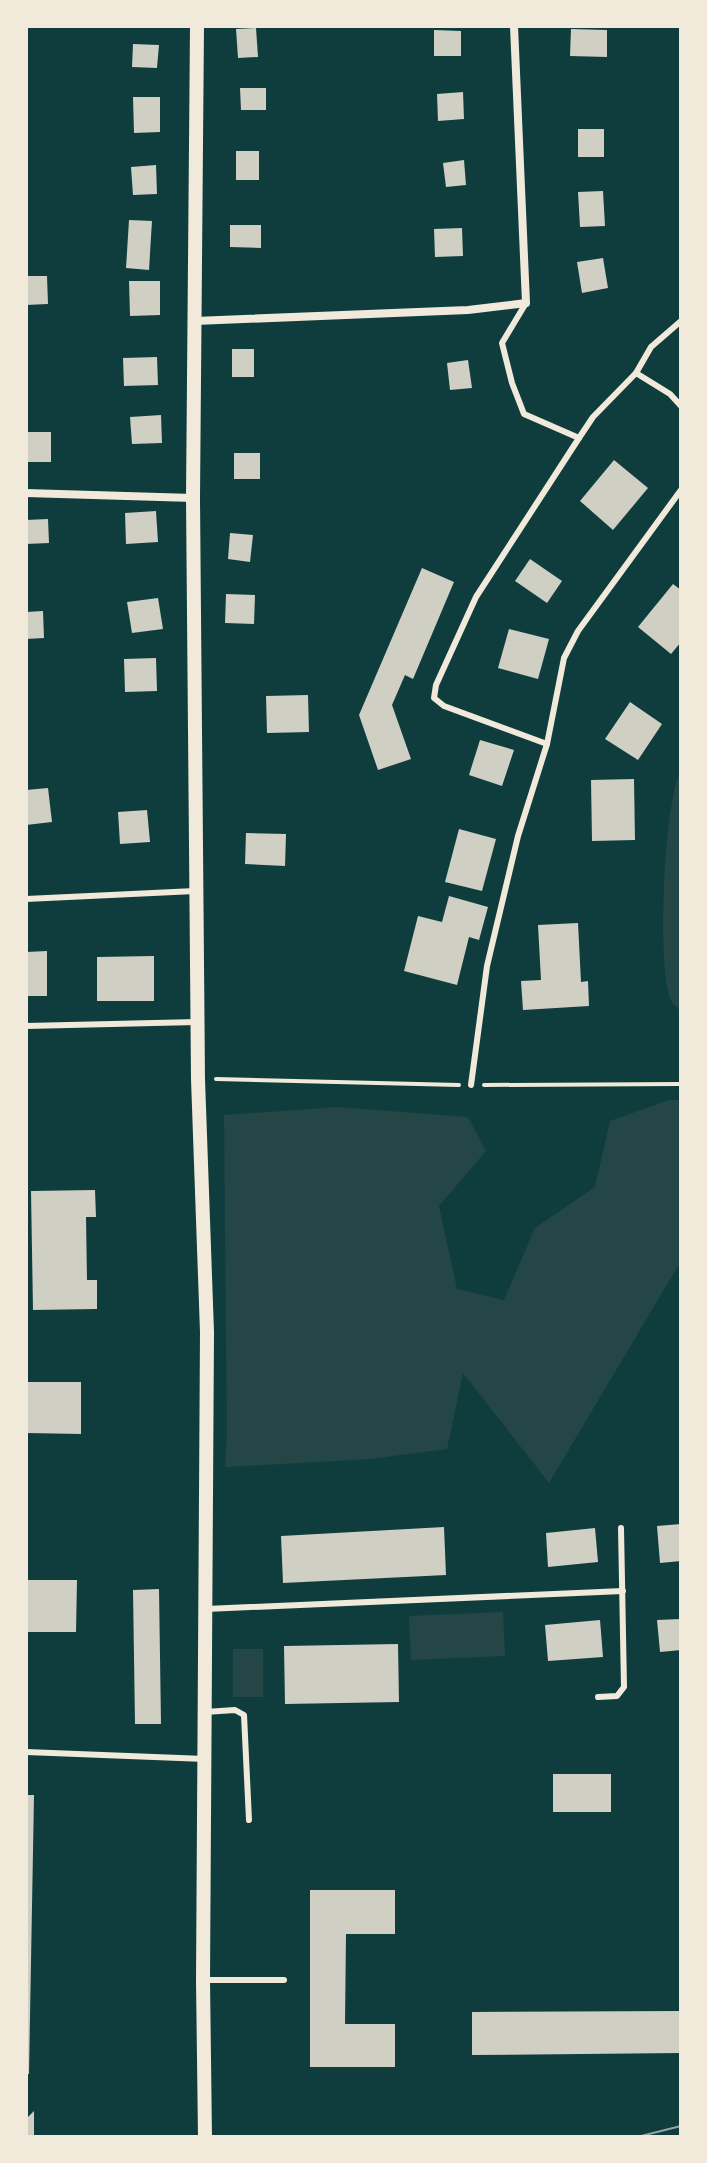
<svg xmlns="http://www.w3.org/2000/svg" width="707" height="2163" font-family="Literata,serif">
	<rect width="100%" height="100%" fill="#0f3d3e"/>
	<g fill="#244646">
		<path d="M681,771V1010C678,1008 674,1006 672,1002C656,976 664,796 681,771Z"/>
		<path d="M669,1100H681V1261L549,1483L463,1373L447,1449L371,1459L225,1467L227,1434L224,1115L337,1107L468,1117L486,1151L439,1206L457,1289L504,1300L535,1228L595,1187L610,1121Z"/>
		<path d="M503,1612L505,1656L411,1660L409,1616Z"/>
		<rect x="233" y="1649" width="30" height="48"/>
	</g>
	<g fill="#cfcfc3">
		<path d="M256,28L258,57L238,58L236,29Z"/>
		<path d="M571,29L607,30V57L570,56Z"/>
		<path d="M434,30L461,31V56H434Z"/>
		<path d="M133,44L159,45L157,68L132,67Z"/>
		<path d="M240,88H266V110H241Z"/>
		<path d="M463,92L464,119L438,121L437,94Z"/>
		<path d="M133,97H160V132L134,133Z"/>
		<rect x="578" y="129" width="26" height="28"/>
		<rect x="236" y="151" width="23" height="29"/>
		<path d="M464,160L466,185L446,187L443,163Z"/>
		<path d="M156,165L157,194L133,195L131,167Z"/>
		<path d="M603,191L605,226L580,227L578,192Z"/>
		<path d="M129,220L152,221L149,270L126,268Z"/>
		<path d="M230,225H261V248L230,247Z"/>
		<path d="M462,228L463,256L435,257L434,229Z"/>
		<path d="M603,258L608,288L582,293L577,262Z"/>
		<path d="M26,276H47L48,304L26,305Z"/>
		<path d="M129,281H160V315L130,316Z"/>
		<rect x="232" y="349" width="22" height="28"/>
		<path d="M157,357L158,385L124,386L123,358Z"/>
		<path d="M468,360L472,388L450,390L447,363Z"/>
		<path d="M161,415L162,443L132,444L130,417Z"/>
		<rect x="26" y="432" width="25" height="30"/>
		<rect x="234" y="453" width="26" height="26"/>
		<path d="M614,460L648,488L613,530L580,501Z"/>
		<path d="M156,511L158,542L126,544L125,513Z"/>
		<path d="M48,519L49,543L26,544V520Z"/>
		<path d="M230,533L253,535L250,562L228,559Z"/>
		<path d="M530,559L562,581L547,603L515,581Z"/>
		<path d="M422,568L454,582L413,679L405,675L392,705L411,759L378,770L359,715Z"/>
		<path d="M673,584L681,590V642L671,654L638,627Z"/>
		<path d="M226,594L255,595L254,624L225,623Z"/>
		<path d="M158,598L163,629L132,633L127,602Z"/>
		<path d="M43,611L44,638L26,639V612Z"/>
		<path d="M509,629L549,639L538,679L498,668Z"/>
		<path d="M156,658L157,691L125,692L124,659Z"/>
		<path d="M308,695L309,732L267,733L266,696Z"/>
		<path d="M630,702L662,724L638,760L605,739Z"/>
		<path d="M480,740L514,750L502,786L469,775Z"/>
		<path d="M634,779L635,840L592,841L591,780Z"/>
		<path d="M48,788L52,822L26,825V790Z"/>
		<path d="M147,810L150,842L120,844L118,812Z"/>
		<path d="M459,829L496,839L482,891L445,882Z"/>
		<path d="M246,833L286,834L285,866L245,864Z"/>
		<path d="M449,896L488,907L479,940L469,937L457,985L404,971L418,916L442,922Z"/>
		<path d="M578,923L581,982L588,981L589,1006L523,1010L521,981L541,980L538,925Z"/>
		<path d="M47,951V996H26V952Z"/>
		<path d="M154,956V1001H97V957Z"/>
		<path d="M95,1190L96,1217H86L87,1280H97V1309L33,1310L31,1191Z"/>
		<path d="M26,1382H81V1434L26,1433Z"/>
		<path d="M681,1524V1561L660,1563L657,1526Z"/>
		<path d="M444,1527L446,1575L283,1583L281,1536Z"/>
		<path d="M595,1528L598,1562L548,1567L546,1533Z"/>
		<path d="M26,1580H77L76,1632H26Z"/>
		<path d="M159,1589L161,1724H135L133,1590Z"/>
		<path d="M681,1619V1650L660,1652L657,1620Z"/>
		<path d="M600,1620L603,1657L548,1661L545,1625Z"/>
		<path d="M398,1644L399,1702L285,1704L284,1646Z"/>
		<rect x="553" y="1774" width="58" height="38"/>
		<path d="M26,1795H34L29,2074H26Z"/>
		<path d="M310,1890H395V1934H346L345,2024H395V2067H310Z"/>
		<path d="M681,2011V2053L472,2055V2012Z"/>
		<path d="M34,2111V2137H26V2119Z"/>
	</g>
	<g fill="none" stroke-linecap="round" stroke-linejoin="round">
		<g stroke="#f1e9da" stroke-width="4">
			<path d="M216,1079L459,1085"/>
			<path d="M484,1085L681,1084"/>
		</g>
		<g stroke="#f1e9da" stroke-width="6">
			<path d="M526,303L502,343L512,383L524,414L579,438L593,417L636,373L670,394L681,406"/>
			<path d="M636,373L651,347L681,321"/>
			<path d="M547,744L444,706L434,698L436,685L476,597L579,438"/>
			<path d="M26,899L195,891"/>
			<path d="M26,1026L197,1022"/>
			<path d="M471,1085L487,966L518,836L547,744L564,658L578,631L681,490"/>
			<path d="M206,1609L623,1591"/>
			<path d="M598,1697L617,1696L624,1687L621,1528"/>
			<path d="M205,1712L235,1710L244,1715L249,1820"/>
			<path d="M26,1752L205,1759"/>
			<path d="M203,1980H284"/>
		</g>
		<g stroke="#f1e9da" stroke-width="8">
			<path d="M195,321L468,310L526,303L514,26"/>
			<path d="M26,493L193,498"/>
		</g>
		<path stroke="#f1e9da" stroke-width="14" d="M197,26L193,498L198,1079L207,1332L203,1980L205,2137"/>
		<path stroke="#97a49c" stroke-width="2" d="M637,2137L681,2126"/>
	</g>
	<rect width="707" height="2163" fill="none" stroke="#f1e9da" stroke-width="56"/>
</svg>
